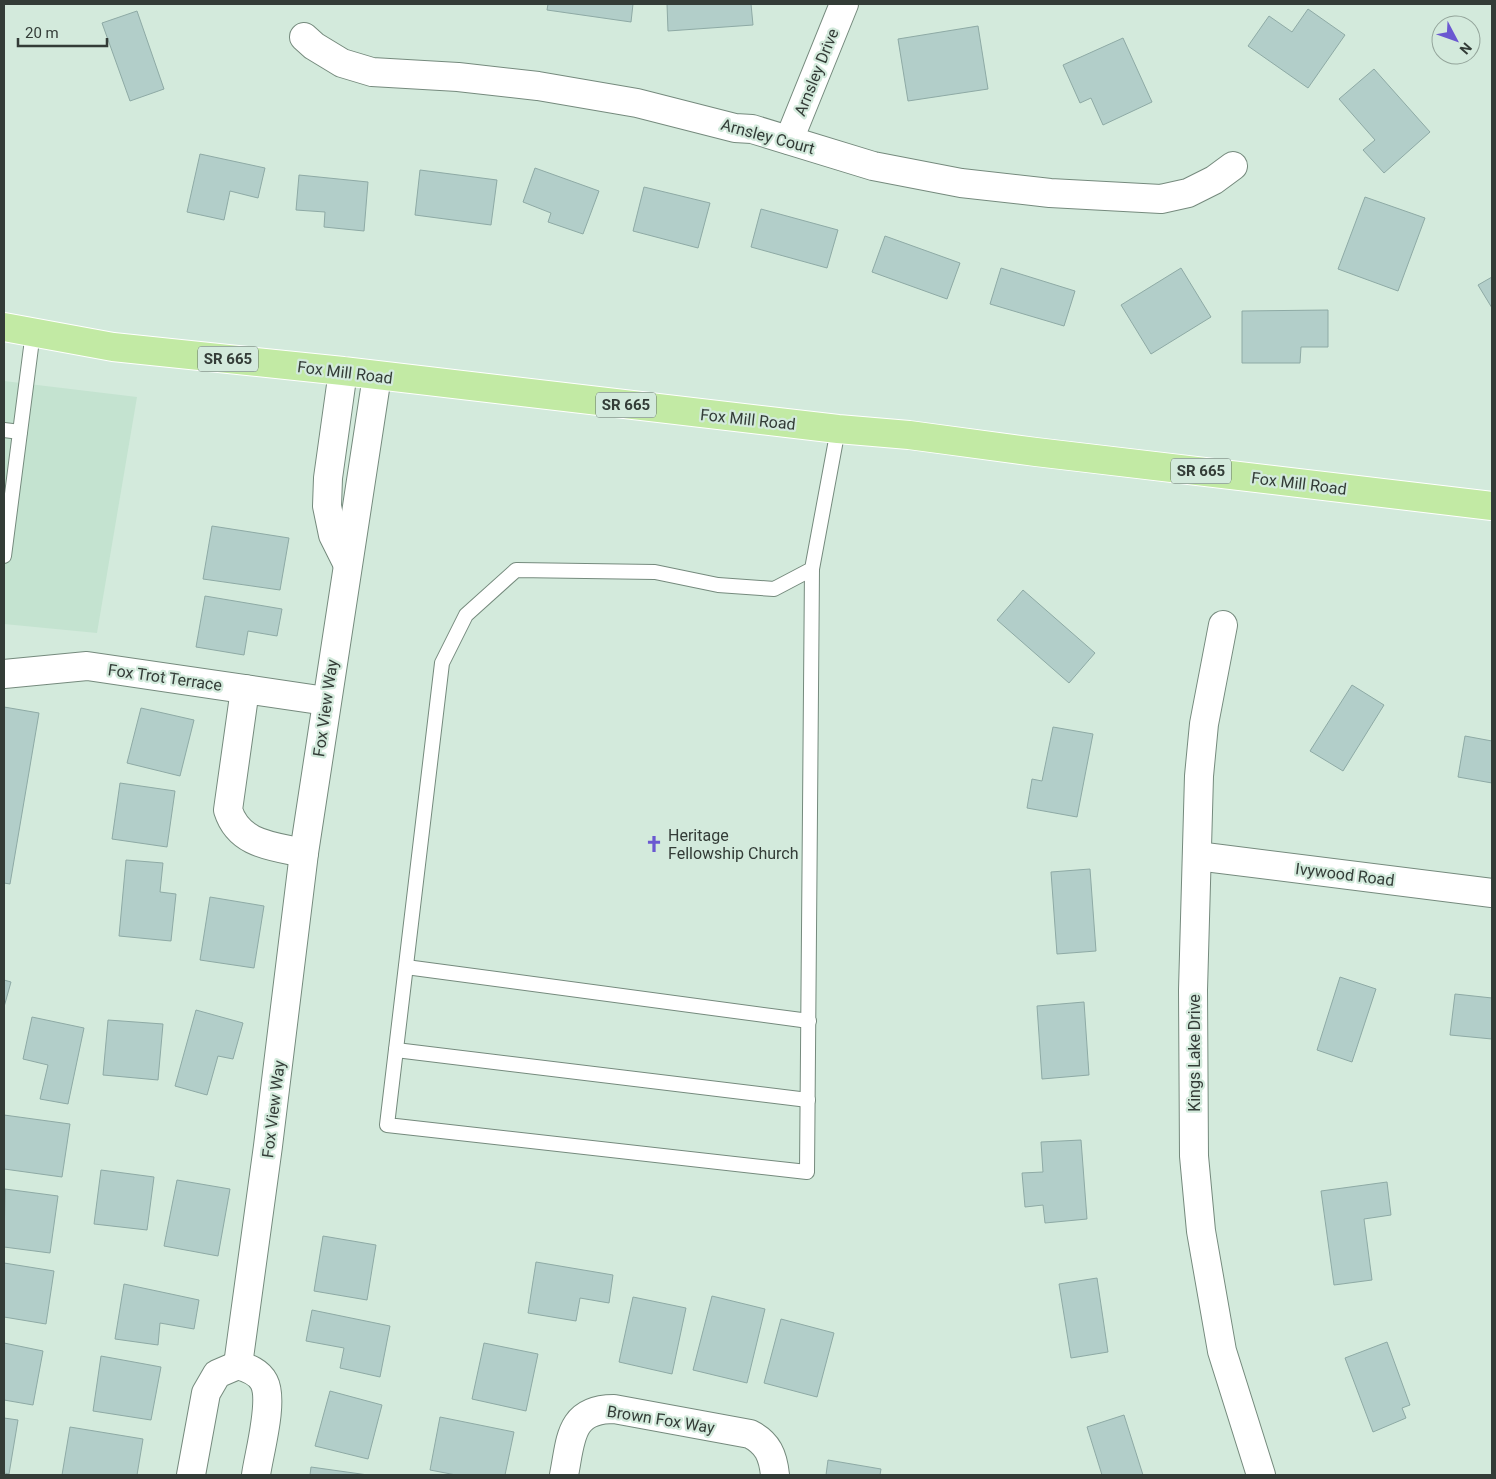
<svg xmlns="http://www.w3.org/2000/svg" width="1496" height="1479" font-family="Roboto,sans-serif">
	<rect width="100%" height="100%" fill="#d3eadc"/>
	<path fill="#c4e3d0" d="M4,381L137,397L97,633L4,624Z"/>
	<g fill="#b2cec9" stroke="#8eaaa5">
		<path d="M548,4H633L631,22L547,10Z"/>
		<path d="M667,4H751L753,25L668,31Z"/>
		<path d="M1308,9L1345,35L1308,88L1248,46L1269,16L1292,32Z"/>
		<path d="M137,11L164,89L130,101L102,23Z"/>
		<path d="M978,26L988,89L908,101L898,39Z"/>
		<path d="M1123,38L1152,102L1103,125L1091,98L1080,103L1063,65Z"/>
		<path d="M1374,69L1430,132L1384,173L1363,150L1375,140L1339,99Z"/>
		<path d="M200,154L265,168L258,198L230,191L224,220L187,212Z"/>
		<path d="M535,168L599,191L583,234L548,222L551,213L523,202Z"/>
		<path d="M420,170L497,180L491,225L415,215Z"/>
		<path d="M299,175L368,182L364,231L324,227L325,212L296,210Z"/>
		<path d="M644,187L710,203L698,248L633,231Z"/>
		<path d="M1365,197L1425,218L1398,291L1338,269Z"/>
		<path d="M761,209L838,230L827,268L751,247Z"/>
		<path d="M885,236L960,263L947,299L872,272Z"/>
		<path d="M1001,268L1075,291L1064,326L990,304Z"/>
		<path d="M1181,268L1211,317L1151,354L1121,305Z"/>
		<path d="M1492,277V308L1478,285Z"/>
		<path d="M1328,310V347H1301L1300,363H1242V311Z"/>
		<path d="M212,526L289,538L280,590L203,579Z"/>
		<path d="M1023,590L1095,653L1069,683L997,620Z"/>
		<path d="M205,596L282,609L277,636L248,631L244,655L196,647Z"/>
		<path d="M1352,685L1384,705L1343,771L1310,751Z"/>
		<path d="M4,707L39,713L10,884L4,883Z"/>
		<path d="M141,708L194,720L180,776L127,763Z"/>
		<path d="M1053,727L1093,734L1077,817L1027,808L1032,779L1042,781Z"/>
		<path d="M1465,736L1492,741V783L1458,777Z"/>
		<path d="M120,783L175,791L167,847L112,839Z"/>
		<path d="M126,860L163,863L160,892L176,894L171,941L119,936Z"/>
		<path d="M1090,869L1096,951L1057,954L1051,872Z"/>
		<path d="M210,897L264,906L254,968L200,960Z"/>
		<path d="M1340,977L1376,989L1352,1062L1317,1050Z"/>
		<path d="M4,980L11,982L4,1007Z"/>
		<path d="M1455,994L1492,998V1039L1450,1035Z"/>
		<path d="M1084,1002L1089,1075L1042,1079L1037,1006Z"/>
		<path d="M196,1010L243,1023L233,1059L218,1056L207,1095L175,1086Z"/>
		<path d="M32,1017L84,1028L68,1104L40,1099L48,1065L23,1059Z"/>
		<path d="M108,1020L163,1024L158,1080L103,1075Z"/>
		<path d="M4,1115L70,1124L62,1177L4,1169Z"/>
		<path d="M1081,1140L1087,1219L1045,1223L1043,1205L1025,1207L1022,1173L1043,1172L1041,1142Z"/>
		<path d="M101,1170L154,1177L147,1230L94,1224Z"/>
		<path d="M177,1180L230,1189L218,1256L164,1246Z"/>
		<path d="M1387,1182L1391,1215L1364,1219L1372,1280L1334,1285L1321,1191Z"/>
		<path d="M5,1189L58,1196L50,1253L4,1247Z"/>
		<path d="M323,1236L376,1245L367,1300L314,1291Z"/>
		<path d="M536,1262L613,1275L609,1303L580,1298L576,1321L528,1313Z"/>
		<path d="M4,1263L54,1271L46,1324L4,1317Z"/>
		<path d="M1097,1278L1108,1352L1071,1358L1059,1284Z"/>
		<path d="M124,1284L199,1300L194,1329L160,1323L158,1345L115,1339Z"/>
		<path d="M712,1296L765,1309L747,1383L693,1370Z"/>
		<path d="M633,1297L686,1308L672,1374L619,1362Z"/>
		<path d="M312,1310L390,1326L380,1377L340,1368L344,1348L306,1341Z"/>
		<path d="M781,1319L834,1333L817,1397L764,1383Z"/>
		<path d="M1387,1342L1410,1405L1402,1408L1406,1418L1373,1432L1345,1358Z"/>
		<path d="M4,1343L43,1351L33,1405L4,1400Z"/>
		<path d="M484,1343L538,1354L526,1411L472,1399Z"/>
		<path d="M101,1356L161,1367L151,1420L93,1411Z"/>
		<path d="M330,1391L382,1405L368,1459L315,1446Z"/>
		<path d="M1124,1415L1143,1475H1102L1087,1427Z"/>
		<path d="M440,1417L514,1432L505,1475H456L430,1470Z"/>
		<path d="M4,1418L18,1420L9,1474L4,1473Z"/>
		<path d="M70,1427L143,1439L137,1475H62Z"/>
		<path d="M828,1460L881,1469L880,1475H826Z"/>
		<path d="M311,1467L368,1475H310Z"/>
	</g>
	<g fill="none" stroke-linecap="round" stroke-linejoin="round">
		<g stroke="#758a7d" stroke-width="16">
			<g id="lane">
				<path d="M4,430L20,432"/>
				<path d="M4,556L33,332"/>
				<path d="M812,569L774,589L718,585L655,572L516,570L466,615L442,663L387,1125L807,1172L812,569L838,429"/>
				<path d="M406,967L809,1021"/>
				<path d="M396,1050L808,1100"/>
			</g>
		</g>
		<g stroke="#758a7d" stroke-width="30">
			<g id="street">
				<path d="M304,37L314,46L342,63L372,72L458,77L538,86L637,103L735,128L752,129L873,166L961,183L1050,193L1161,199L1188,193L1214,180L1233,166"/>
				<path d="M789,140L844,4"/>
				<path d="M343,371L328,478L327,506L333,535L347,563"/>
				<path d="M1223,625L1204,724L1199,776L1193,990L1194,1156L1201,1231L1222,1351L1261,1475"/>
				<path d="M4,674L87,666L326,701"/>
				<path d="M245,689L228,810C239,845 273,846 304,853"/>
				<path d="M1197,856L1492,893"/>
				<path d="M238,1365L268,1146L304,853L377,376"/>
				<path d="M191,1475L206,1393L217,1374L238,1365C248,1368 259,1372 264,1382C274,1401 259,1453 256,1475"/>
				<path d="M564,1475C571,1440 569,1409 614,1409L750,1434C768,1443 773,1456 775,1475"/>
			</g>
		</g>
		<g stroke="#fff" stroke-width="30">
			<path id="primary" d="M4,327L113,347L343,371L838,429L909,435L1036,452L1492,506"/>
		</g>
		<use href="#lane" stroke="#fff" stroke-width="14"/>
		<use href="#street" stroke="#fff" stroke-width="28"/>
		<use href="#primary" stroke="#c2eaa4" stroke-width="28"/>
	</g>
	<defs>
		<g id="church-bare" transform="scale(1.35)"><path d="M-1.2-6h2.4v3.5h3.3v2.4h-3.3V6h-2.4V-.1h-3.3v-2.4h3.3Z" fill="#6a58d1" stroke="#d3eadc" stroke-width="2.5" paint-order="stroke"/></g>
	</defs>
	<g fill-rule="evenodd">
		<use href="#church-bare" x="654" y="844"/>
	</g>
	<g text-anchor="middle" stroke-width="4.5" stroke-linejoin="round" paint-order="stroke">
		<g fill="#d3eadc" stroke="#637068" stroke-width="1">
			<rect x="198" y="346.5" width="60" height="25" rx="4"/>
			<rect x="596" y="392.5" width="60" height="25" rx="4"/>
			<rect x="1171" y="458.5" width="60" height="25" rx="4"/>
		</g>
		<g font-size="15" font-weight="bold" fill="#333c37">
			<text x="228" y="364">SR 665</text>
			<text x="626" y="410">SR 665</text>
			<text x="1201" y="476">SR 665</text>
		</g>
		<g font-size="16" fill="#333c37" stroke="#d3eadc">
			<text transform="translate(816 72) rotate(-68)" y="6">Arnsley Drive</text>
			<text transform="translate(768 136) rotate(15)" y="6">Arnsley Court</text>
			<text transform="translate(345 372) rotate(7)" y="6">Fox Mill Road</text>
			<text transform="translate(748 419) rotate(6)" y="6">Fox Mill Road</text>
			<text transform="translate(1299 483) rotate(7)" y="6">Fox Mill Road</text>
			<text transform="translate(165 677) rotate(8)" y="6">Fox Trot Terrace</text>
			<text transform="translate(325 708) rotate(-82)" y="6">Fox View Way</text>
			<text transform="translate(1345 874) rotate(7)" y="6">Ivywood Road</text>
			<text transform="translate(1194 1053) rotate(-90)" y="6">Kings Lake Drive</text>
			<text transform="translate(273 1109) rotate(-83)" y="6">Fox View Way</text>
			<text transform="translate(661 1419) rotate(9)" y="6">Brown Fox Way</text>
		</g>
		<g font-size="16" fill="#333c37" stroke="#d3eadc" text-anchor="start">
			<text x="668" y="841">Heritage<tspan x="668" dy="18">Fellowship Church</tspan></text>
		</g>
	</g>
	<rect width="1496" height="1479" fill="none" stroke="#333c37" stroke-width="10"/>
	<g transform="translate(1456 40) rotate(131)"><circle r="24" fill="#d3eadc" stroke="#93a49a"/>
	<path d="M0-4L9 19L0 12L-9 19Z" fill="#6a58d1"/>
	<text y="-8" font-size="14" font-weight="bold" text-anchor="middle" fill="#333c37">N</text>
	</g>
	<path d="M18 38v8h89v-8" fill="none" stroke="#333c37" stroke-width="2.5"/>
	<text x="25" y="38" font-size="15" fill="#333c37" stroke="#d3eadc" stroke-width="4" paint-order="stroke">20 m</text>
</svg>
